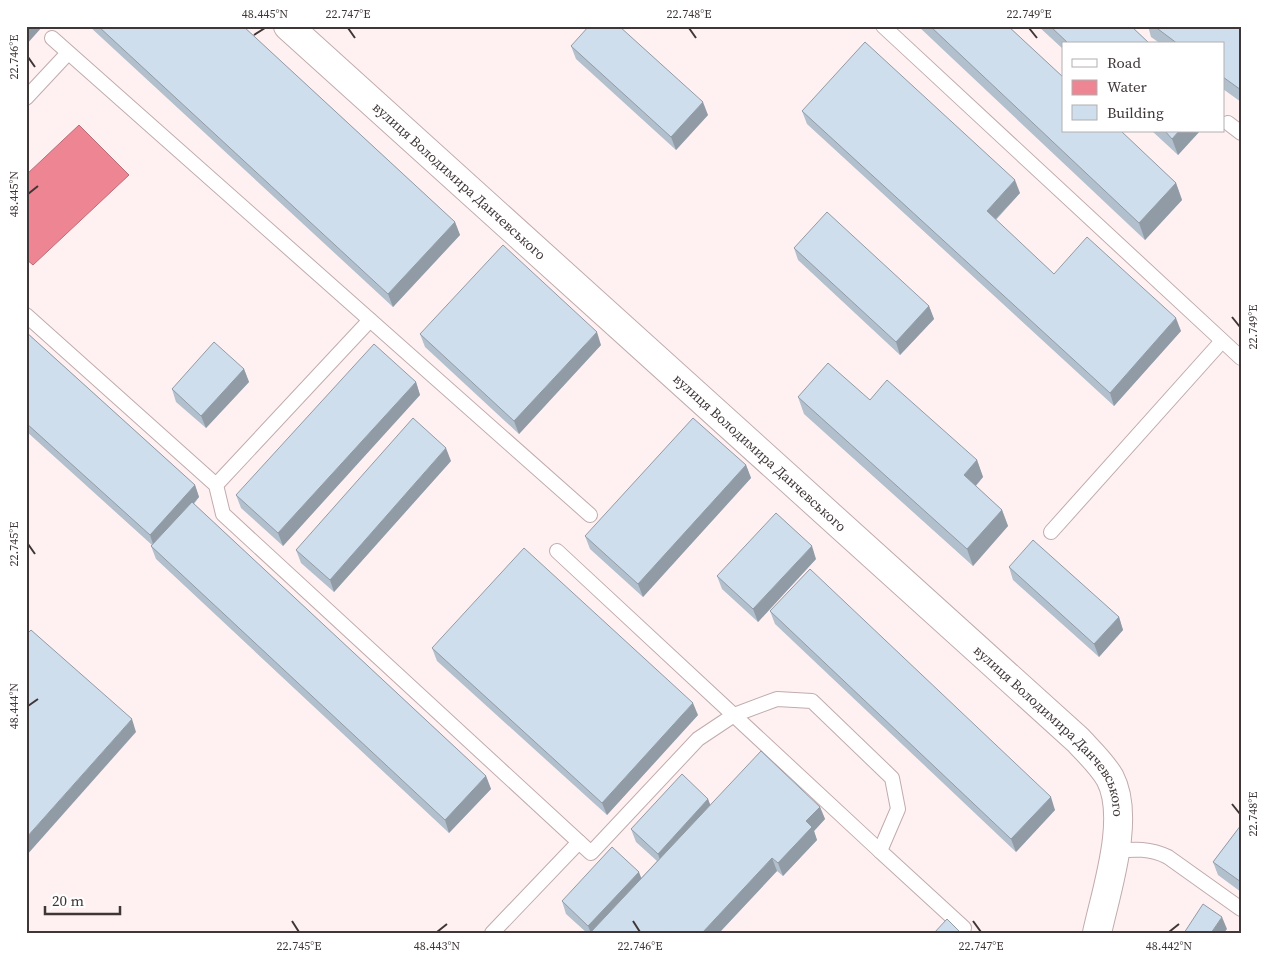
<svg xmlns="http://www.w3.org/2000/svg" width="1267" height="959" font-family="'Source Serif 4',serif">
	<rect width="100%" height="100%" fill="#fff1f2"/>
	<path fill="#ee8593" stroke="#ba6d77" d="M79,125L129,175L33,265L26,259V175Z"/>
	<g fill="none" stroke-linecap="round" stroke-linejoin="round">
		<g stroke="#c1abad" stroke-width="16">
			<g id="lane">
				<path d="M883,26L1241,358"/>
				<path d="M52,38L590,515"/>
				<path d="M26,98L68,53"/>
				<path d="M1228,123L1241,133"/>
				<path d="M26,315L216,485L223,514L579,842L492,933"/>
				<path d="M216,485L370,320"/>
				<path d="M1051,532L1222,341"/>
				<path d="M557,551L880,851"/>
				<path d="M579,842L591,853L698,739L734,715L777,699L812,701L892,778L898,809L880,851L964,928"/>
				<path d="M1115,851C1135,849 1150,848 1168,857L1241,909"/>
			</g>
		</g>
		<g stroke="#c1abad" stroke-width="30">
			<g id="secondary">
				<path id="s1" d="M288,26L1078,740C1089,752 1102,764 1110,778C1131,818 1106,891 1097,933"/>
			</g>
		</g>
		<use href="#lane" stroke="#fff" stroke-width="14"/>
		<use href="#secondary" stroke="#fff" stroke-width="28"/>
	</g>
	<g fill="#b2bfcc">
		<path d="M89,26H243L455,222L460,235L393,307Z"/>
		<path d="M918,26H1008L1176,183L1182,200L1145,240Z"/>
		<path d="M1038,26H1131L1150,44H1063V49Z"/>
		<path d="M1148,26H1241V102L1223,89V44H1161L1151,37Z"/>
		<path d="M571,46L708,115L676,150L576,59Z"/>
		<path d="M802,111L1020,193L996,220L1054,274L1181,331L1114,406L807,124Z"/>
		<path d="M1152,131H1200L1178,155Z"/>
		<path d="M794,248L929,306L934,319L900,355L798,260Z"/>
		<path d="M26,332L195,485L199,497L194,504L486,776L491,789L449,833L156,559L151,546L152,545L26,431Z"/>
		<path d="M420,334L601,345L519,434L425,347Z"/>
		<path d="M244,369L249,382L206,428L176,402L172,389Z"/>
		<path d="M416,382L420,395L283,546L241,508L236,495Z"/>
		<path d="M798,397L870,400L977,460L983,477L976,486L1002,510L1008,526L973,566L804,414Z"/>
		<path d="M451,461L334,592L301,563L296,550Z"/>
		<path d="M746,465L751,478L643,597L590,549L585,536Z"/>
		<path d="M816,559L758,622L722,589L717,576Z"/>
		<path d="M1009,567L1119,617L1123,630L1099,657L1013,580Z"/>
		<path d="M770,611L1055,810L1016,852L775,624Z"/>
		<path d="M432,648L698,715L607,815L437,661Z"/>
		<path d="M708,799L710,805L820,807L825,819L814,831L817,840L783,876L777,871L719,933H587L566,914L562,901L641,878L657,861L636,842L631,829Z"/>
		<path d="M1241,825V892L1218,875L1213,862Z"/>
	</g>
	<g fill="#919ba6">
		<path d="M27,26H43L26,45V27Z"/>
		<path d="M703,102L708,115L676,150L671,137Z"/>
		<path d="M1179,131H1200L1178,155L1172,139Z"/>
		<path d="M1015,180L1020,193L991,224L987,211Z"/>
		<path d="M1176,183L1182,200L1145,240L1139,223Z"/>
		<path d="M455,222L460,235L393,307L388,294Z"/>
		<path d="M929,306L934,319L900,355L896,342Z"/>
		<path d="M1176,318L1181,331L1114,406L1110,393Z"/>
		<path d="M597,332L601,345L519,434L514,421Z"/>
		<path d="M244,369L249,382L206,428L201,416Z"/>
		<path d="M416,382L420,395L283,546L278,533Z"/>
		<path d="M446,448L451,461L334,592L330,580Z"/>
		<path d="M977,460L983,477L970,492L964,475Z"/>
		<path d="M746,465L751,478L643,597L638,584Z"/>
		<path d="M195,485L199,497L154,547L150,535Z"/>
		<path d="M1002,510L1008,526L973,566L967,549Z"/>
		<path d="M812,546L816,559L758,622L753,609Z"/>
		<path d="M1119,617L1123,630L1099,657L1094,644Z"/>
		<path d="M693,703L698,715L607,815L602,803Z"/>
		<path d="M132,719L136,732L26,856V838Z"/>
		<path d="M486,776L491,789L449,833L445,820Z"/>
		<path d="M1051,797L1055,810L1016,852L1011,839Z"/>
		<path d="M708,799L713,812L662,866L658,854Z"/>
		<path d="M820,807L825,819L814,831L817,840L783,876L778,863L806,821Z"/>
		<path d="M772,858L777,871L719,933H702Z"/>
		<path d="M639,872L644,885L591,933L588,926Z"/>
		<path d="M1222,917L1227,929L1224,933H1211Z"/>
	</g>
	<g fill="#cfdeed" stroke="#919ba6">
		<path d="M98,26H243L455,222L388,294Z"/>
		<path d="M589,26H619L703,102L671,137L571,46Z"/>
		<path d="M930,26H1008L1063,77V131H1121L1176,183L1139,223Z"/>
		<path d="M1050,26H1131L1150,44H1069Z"/>
		<path d="M1154,26H1241V90L1223,77V44H1178Z"/>
		<path d="M865,42L1015,180L987,211L1054,274L1087,237L1176,318L1110,393L802,111Z"/>
		<path d="M1165,131H1179L1172,139Z"/>
		<path d="M827,212L929,306L896,342L794,248Z"/>
		<path d="M503,245L597,332L514,421L420,334Z"/>
		<path d="M26,332L195,485L150,535L26,423Z"/>
		<path d="M214,342L244,369L201,416L172,389Z"/>
		<path d="M374,344L416,382L278,533L236,495Z"/>
		<path d="M828,363L870,400L887,380L977,460L964,475L1002,510L967,549L798,397Z"/>
		<path d="M413,418L446,448L330,580L296,550Z"/>
		<path d="M693,418L746,465L638,584L585,536Z"/>
		<path d="M192,502L486,776L445,820L151,546Z"/>
		<path d="M776,513L812,546L753,609L717,576Z"/>
		<path d="M1033,540L1119,617L1094,644L1009,567Z"/>
		<path d="M524,548L693,703L602,803L432,648Z"/>
		<path d="M810,569L1051,797L1011,839L770,611Z"/>
		<path d="M31,630L132,719L26,838V635Z"/>
		<path d="M761,751L820,807L806,821L812,827L778,863L772,858L702,933H590Z"/>
		<path d="M682,774L708,799L658,854L631,829Z"/>
		<path d="M1241,825V882L1213,862Z"/>
		<path d="M612,847L639,872L588,926L562,901Z"/>
		<path d="M1203,904L1222,917L1211,933H1184Z"/>
		<path d="M947,919L961,933H934Z"/>
	</g>
	<path fill="none" stroke="#3f3637" stroke-width="2" d="M348,28L355,38M689,28L696,38M1029,28L1037,38M254,35L265,28M28,57L35,67M28,194L38,186M1232,317L1240,327M28,544L35,554M28,706L38,699M1232,804L1240,814M292,921L299,932M633,921L640,932M973,921L981,932M437,932L447,924M1169,932L1179,924"/>
	<g text-anchor="middle" stroke-width="4" stroke-linejoin="round" paint-order="stroke">
		<g font-size="14" fill="#3f3637" stroke="#fff">
			<text dy="5" stroke="none"><textPath href="#s1" startOffset="231">вулиця Володимира Данчевського</textPath></text>
			<text dy="5" stroke="none"><textPath href="#s1" startOffset="636">вулиця Володимира Данчевського</textPath></text>
			<text dy="5" stroke="none"><textPath href="#s1" startOffset="1041">вулиця Володимира Данчевського</textPath></text>
		</g>
	</g>
	<rect width="1267" height="959" fill="none" stroke="#ffffff" stroke-width="55"/>
	<rect x="1062" y="42" width="162" height="90" fill="#ffffff" stroke="#b2afaf"/>
	<rect x="1072" y="59" width="25" height="8" fill="#ffffff" stroke="#b2afaf"/>
	<text x="1107" y="68" font-size="15" fill="#3f3637">Road</text>
	<rect x="1072" y="80" width="25" height="15" fill="#ee8593" stroke="#b2afaf"/>
	<text x="1107" y="92" font-size="15" fill="#3f3637">Water</text>
	<rect x="1072" y="105" width="25" height="15" fill="#cfdeed" stroke="#b2afaf"/>
	<text x="1107" y="118" font-size="15" fill="#3f3637">Building</text>
	<path d="M45 906v8h75v-8" fill="none" stroke="#3f3637" stroke-width="2.5"/>
	<text x="52" y="906" font-size="15" fill="#3f3637" stroke="#ffffff" stroke-width="4" paint-order="stroke">20 m</text>
	<rect x="28" y="28" width="1212" height="904" fill="none" stroke="#3f3637" stroke-width="2"/>
	<g font-size="12" text-anchor="middle" fill="#3f3637">
		<text x="265" y="18">48.445°N</text>
		<text x="348" y="18">22.747°E</text>
		<text x="689" y="18">22.748°E</text>
		<text x="1029" y="18">22.749°E</text>
		<text transform="translate(14 57) rotate(-90)" y="4">22.746°E</text>
		<text transform="translate(14 194) rotate(-90)" y="4">48.445°N</text>
		<text transform="translate(1253 327) rotate(-90)" y="4">22.749°E</text>
		<text transform="translate(14 544) rotate(-90)" y="4">22.745°E</text>
		<text transform="translate(14 706) rotate(-90)" y="4">48.444°N</text>
		<text transform="translate(1253 814) rotate(-90)" y="4">22.748°E</text>
		<text x="299" y="950">22.745°E</text>
		<text x="437" y="950">48.443°N</text>
		<text x="640" y="950">22.746°E</text>
		<text x="981" y="950">22.747°E</text>
		<text x="1169" y="950">48.442°N</text>
	</g>
</svg>
